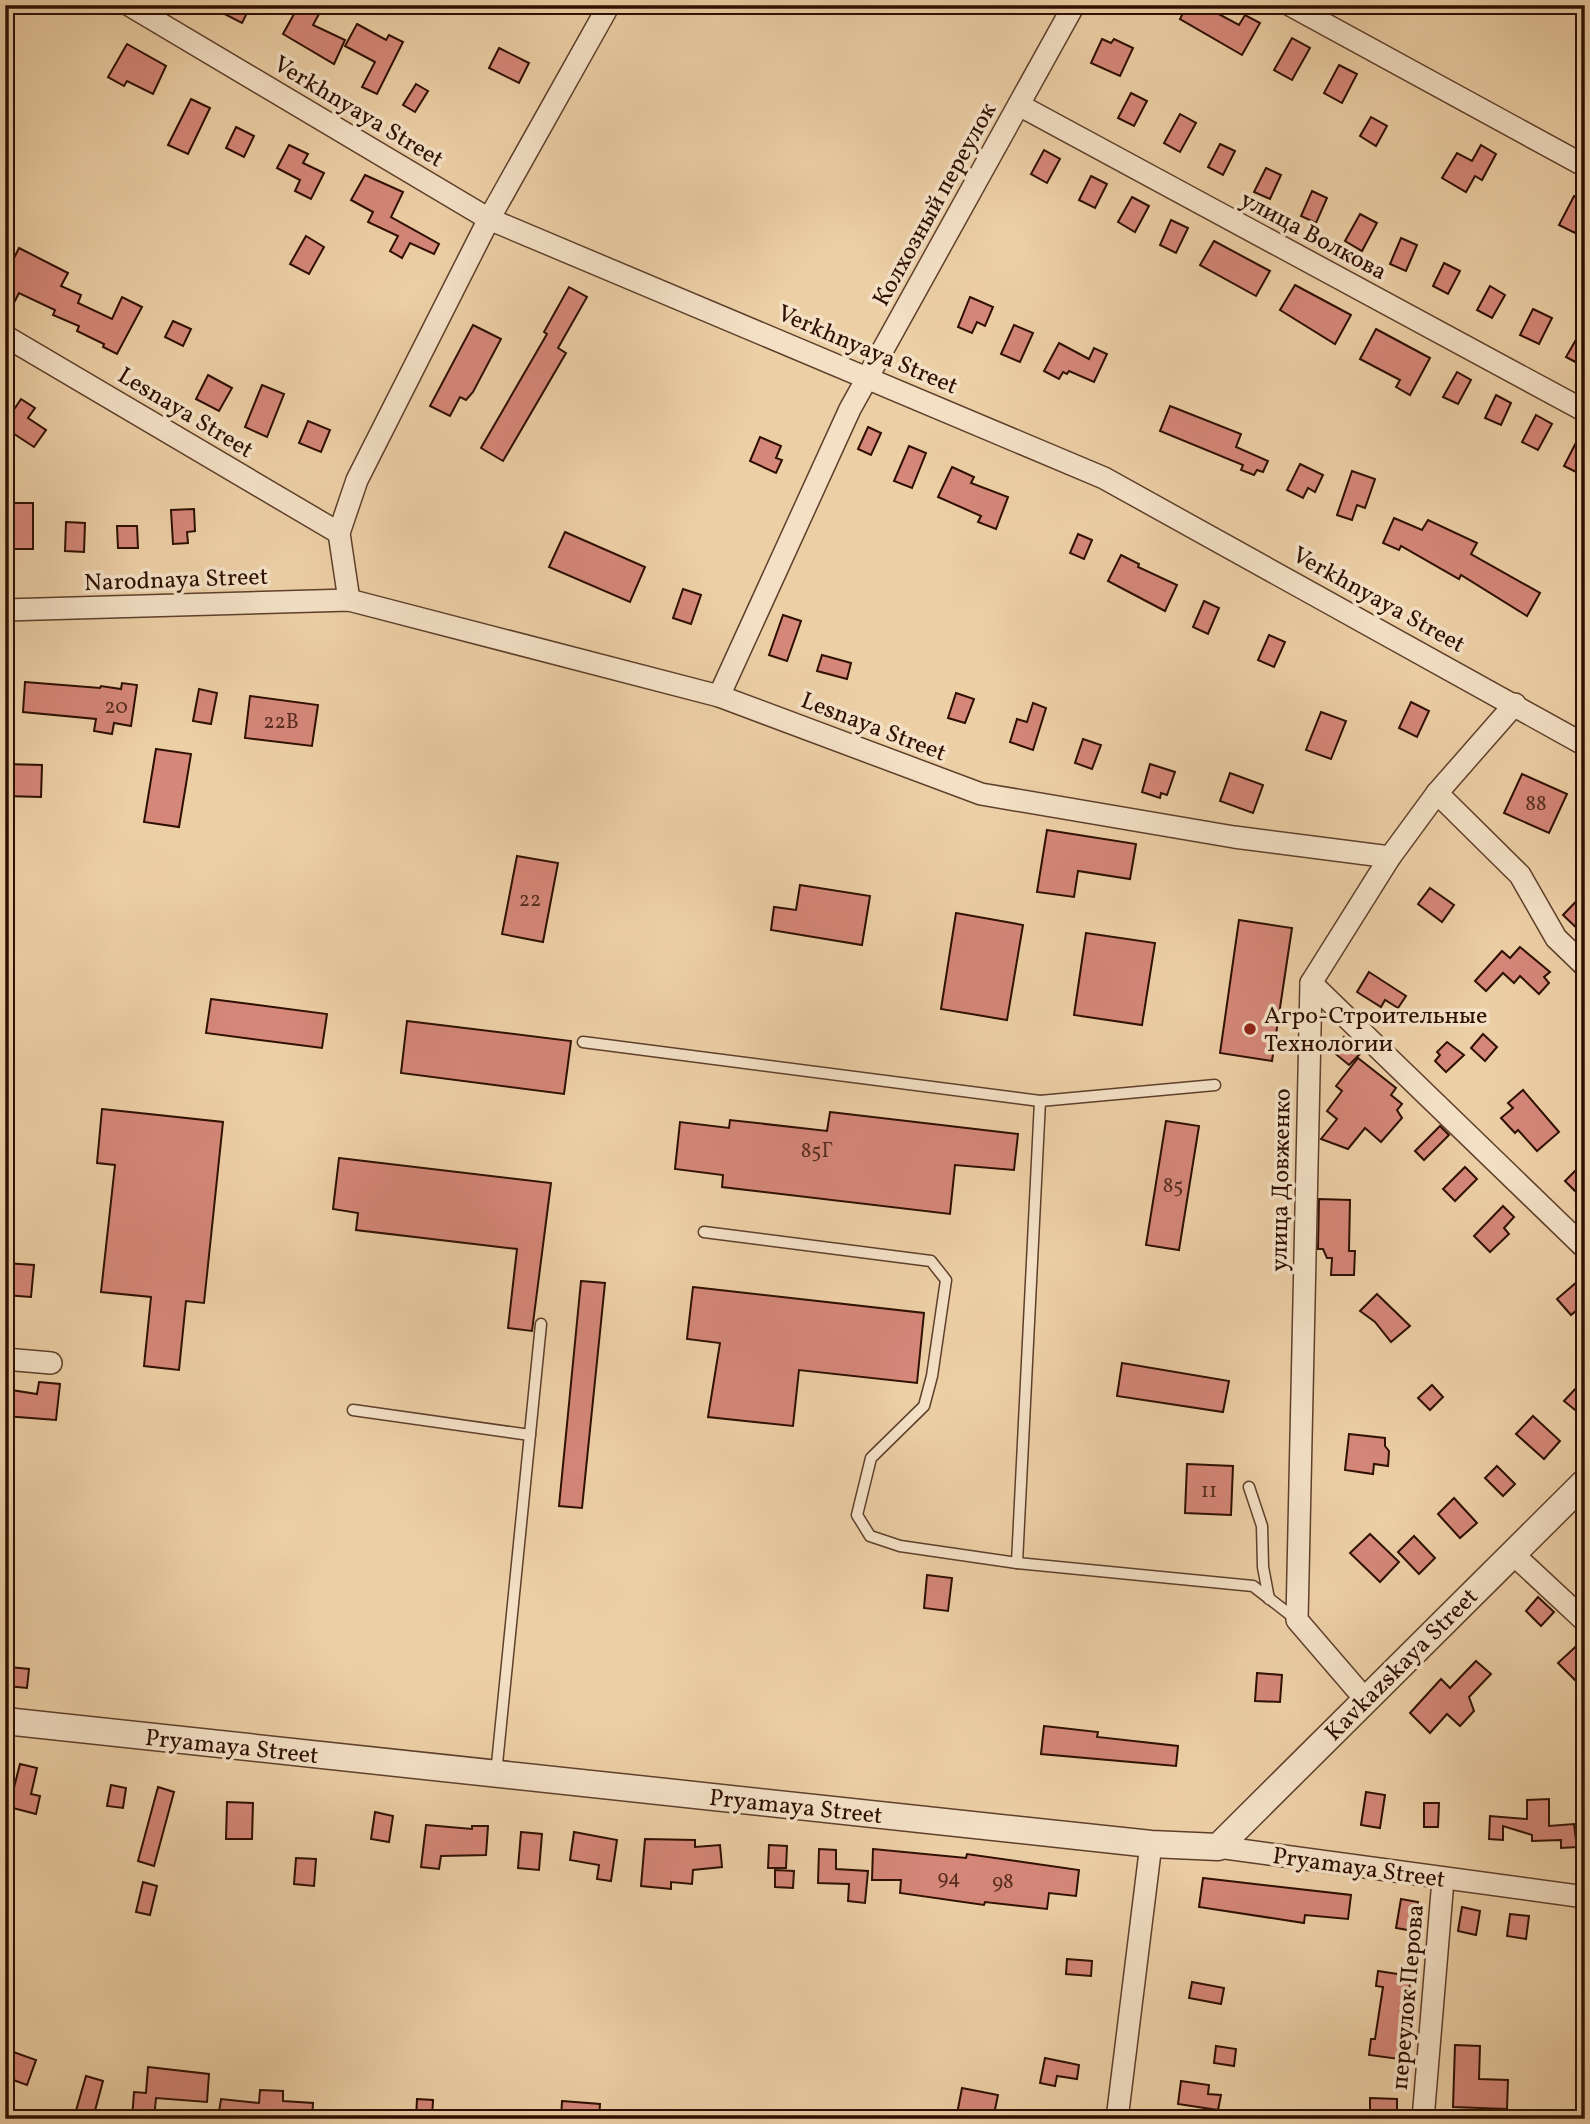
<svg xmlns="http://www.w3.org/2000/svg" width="1590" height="2124" font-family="Vollkorn,serif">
	<rect width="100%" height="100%" fill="#edcfa6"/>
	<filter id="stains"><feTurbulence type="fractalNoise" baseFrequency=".00286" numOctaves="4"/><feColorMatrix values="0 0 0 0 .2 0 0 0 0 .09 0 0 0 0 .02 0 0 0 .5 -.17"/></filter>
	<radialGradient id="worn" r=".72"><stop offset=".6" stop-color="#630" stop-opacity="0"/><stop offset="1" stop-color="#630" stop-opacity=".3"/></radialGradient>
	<g fill="#d58779" stroke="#2e0f01" stroke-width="2">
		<path d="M207,5H251L242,23Z"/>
		<path d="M299,5H324L313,25L345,40L334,64L283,34Z"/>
		<path d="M1187,5H1213L1211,10L1239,25L1245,15L1260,23L1242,55L1180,19Z"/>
		<path d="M357,24L386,40L389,35L403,42L377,94L362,87L375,62L345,46Z"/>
		<path d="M1292,38L1310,48L1292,80L1274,70Z"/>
		<path d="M1102,39L1111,43L1114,39L1133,48L1120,76L1091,63Z"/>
		<path d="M127,44L166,66L153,94L127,81L124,86L108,77Z"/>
		<path d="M499,48L529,63L519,83L489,68Z"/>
		<path d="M1339,65L1357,74L1342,103L1324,93Z"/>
		<path d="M416,84L428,91L415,112L403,105Z"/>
		<path d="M1131,93L1147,101L1134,126L1118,118Z"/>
		<path d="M191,99L210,108L188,154L168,145Z"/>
		<path d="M1180,114L1196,123L1180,152L1164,143Z"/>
		<path d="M1371,117L1387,126L1376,146L1360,136Z"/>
		<path d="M236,127L254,136L244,157L226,148Z"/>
		<path d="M1220,144L1235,151L1223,175L1208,167Z"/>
		<path d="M289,145L308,154L303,163L324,173L311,199L295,191L300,180L277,168Z"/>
		<path d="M1481,145L1496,154L1482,180L1475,176L1466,192L1442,178L1457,153L1472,161Z"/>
		<path d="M1044,150L1060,159L1047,183L1031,174Z"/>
		<path d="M1266,168L1281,175L1270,199L1254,192Z"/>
		<path d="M365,175L403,192L391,217L439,244L434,254L410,243L402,258L390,251L398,236L368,222L373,212L351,200Z"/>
		<path d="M1091,176L1107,184L1095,208L1079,200Z"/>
		<path d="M1312,191L1327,198L1316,223L1301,216Z"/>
		<path d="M1574,196L1585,202V213L1575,233L1559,225Z"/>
		<path d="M1132,197L1149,206L1135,232L1118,222Z"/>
		<path d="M1360,214L1377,223L1362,251L1345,241Z"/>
		<path d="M1171,220L1188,228L1176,253L1160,245Z"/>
		<path d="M306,236L324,247L309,274L290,264Z"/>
		<path d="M1401,238L1417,245L1406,271L1390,264Z"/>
		<path d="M1214,241L1270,271L1256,296L1200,265Z"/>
		<path d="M19,248L68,273L61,286L81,295L78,303L112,319L122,297L142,307L117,354L103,347L104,344L77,331L79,326L53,315L55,310L19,293L5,320V256L13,260Z"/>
		<path d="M1444,263L1460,271L1448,294L1433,286Z"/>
		<path d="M1295,285L1351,315L1335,344L1280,310Z"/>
		<path d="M1490,286L1505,295L1492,318L1477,310Z"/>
		<path d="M569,287L587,297L558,348L566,353L503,461L481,448L547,334L544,332Z"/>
		<path d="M970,297L993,307L985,326L977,322L972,333L958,327Z"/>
		<path d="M1533,309L1552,318L1539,344L1520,335Z"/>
		<path d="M173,321L191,329L183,346L165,337Z"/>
		<path d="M1585,324V367L1566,357Z"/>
		<path d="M473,325L501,339L473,392L466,400L460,397L450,416L430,406Z"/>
		<path d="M1014,325L1033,333L1020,362L1001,354Z"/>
		<path d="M1376,329L1430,358L1410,395L1396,387L1400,380L1360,359Z"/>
		<path d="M1059,343L1089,359L1094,348L1107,354L1094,382L1069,371L1067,374L1063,372L1059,379L1044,371Z"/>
		<path d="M1457,372L1471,380L1458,404L1443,397Z"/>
		<path d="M208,375L232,388L219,411L196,399Z"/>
		<path d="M262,385L284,394L267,437L245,427Z"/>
		<path d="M1496,395L1511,403L1501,425L1485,418Z"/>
		<path d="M21,399L35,408L28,418L46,430L34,447L5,428V423Z"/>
		<path d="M1170,406L1241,434L1236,447L1268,461L1263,472L1257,470L1254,475L1241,470L1243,465L1160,431Z"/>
		<path d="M1536,415L1552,424L1538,450L1522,442Z"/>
		<path d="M308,421L330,430L321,452L299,443Z"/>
		<path d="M1585,425V465L1580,474L1564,466Z"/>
		<path d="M868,427L881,433L871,455L858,449Z"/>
		<path d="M760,437L781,446L776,458L782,460L776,473L750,461Z"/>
		<path d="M909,446L926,453L912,488L894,481Z"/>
		<path d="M1300,464L1323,475L1315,492L1308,488L1303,498L1287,490Z"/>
		<path d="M952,467L974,477L971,483L1008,497L996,529L978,522L981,516L938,497Z"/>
		<path d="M1352,471L1375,479L1365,508L1357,505L1352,520L1337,515Z"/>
		<path d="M11,503H33V549H12Z"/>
		<path d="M194,509L195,531L187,532L188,543L173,544L171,510Z"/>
		<path d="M1394,518L1422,530L1428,520L1477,543L1471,554L1540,593L1527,616L1461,575L1459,579L1401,546L1399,550L1383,543Z"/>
		<path d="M66,522L85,523L84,552L65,551Z"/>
		<path d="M117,526H137L138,548H118Z"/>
		<path d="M565,532L645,567L630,602L549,567Z"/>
		<path d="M1078,534L1092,540L1084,559L1070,553Z"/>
		<path d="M1121,555L1139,564L1138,567L1177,585L1165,611L1108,581Z"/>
		<path d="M683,589L701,595L691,624L673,618Z"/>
		<path d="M1204,601L1219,608L1208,634L1193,627Z"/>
		<path d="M783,615L801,621L787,661L769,655Z"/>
		<path d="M1269,635L1285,642L1274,667L1258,660Z"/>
		<path d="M822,655L851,663L847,679L817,671Z"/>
		<path d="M25,682L100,688L101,686L121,689L122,683L137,685L131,726L114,723L112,734L94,731L96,719L23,712Z"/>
		<path d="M199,689L217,693L211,724L193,721Z"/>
		<path d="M956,693L974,699L965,723L948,718Z"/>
		<path d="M250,696L318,705L312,746L245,738Z"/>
		<path d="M1411,702L1429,711L1417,737L1399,728Z"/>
		<path d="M1033,703L1046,708L1033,750L1010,742L1017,719L1027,722Z"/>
		<path d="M1321,712L1346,721L1331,759L1306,750Z"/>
		<path d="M1083,739L1101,745L1092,769L1075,763Z"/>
		<path d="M156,749L191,754L179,827L144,822Z"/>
		<path d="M5,764L42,765L41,797L5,796Z"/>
		<path d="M1150,764L1175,772L1167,795L1161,793L1160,798L1142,792Z"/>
		<path d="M1230,773L1263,785L1253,813L1220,801Z"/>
		<path d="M1522,774L1567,794L1549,833L1504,813Z"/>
		<path d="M1047,830L1136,844L1130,879L1078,871L1074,897L1037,892Z"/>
		<path d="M517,856L558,863L543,942L502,934Z"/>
		<path d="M800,885L870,896L862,945L771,930L774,907L796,910Z"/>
		<path d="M1430,888L1454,905L1442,922L1418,904Z"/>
		<path d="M1585,892V936L1563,915Z"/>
		<path d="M956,913L1023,925L1007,1020L941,1009Z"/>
		<path d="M1239,920L1292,928L1272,1061L1220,1053Z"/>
		<path d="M1086,933L1155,943L1142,1025L1074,1015Z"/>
		<path d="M1520,947L1550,972L1544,977L1549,983L1539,994L1520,976L1514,983L1503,973L1486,991L1475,981L1502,951L1510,958Z"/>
		<path d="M1369,972L1406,996L1398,1008L1385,1000L1381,1007L1357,992Z"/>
		<path d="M211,999L327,1014L322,1048L206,1033Z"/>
		<path d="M407,1021L571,1041L564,1094L401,1073Z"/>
		<path d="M1483,1034L1497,1047L1485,1061L1471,1048Z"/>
		<path d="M1344,1037L1362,1052L1349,1065L1332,1051Z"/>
		<path d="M1447,1042L1464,1055L1446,1072L1435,1061L1440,1055L1437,1052Z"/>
		<path d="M1358,1058L1396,1088L1391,1095L1402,1104L1397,1110L1402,1118L1381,1142L1365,1128L1348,1149L1321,1139L1337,1119L1327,1111L1342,1091L1336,1086Z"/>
		<path d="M1523,1090L1559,1132L1537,1151L1518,1130L1515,1133L1501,1118L1513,1108L1508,1103Z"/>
		<path d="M102,1109L223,1122L204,1303L186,1301L179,1370L144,1366L151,1297L101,1292L115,1165L97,1163Z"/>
		<path d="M830,1112L1018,1134L1014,1170L955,1165L950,1214L722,1187L723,1175L675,1169L680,1122L729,1128L730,1120L827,1131Z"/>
		<path d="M1166,1121L1199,1126L1179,1250L1146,1245Z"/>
		<path d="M1440,1126L1449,1135L1424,1160L1415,1151Z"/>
		<path d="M339,1158L551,1183L532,1331L508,1328L517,1249L356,1230L358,1213L333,1209Z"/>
		<path d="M1585,1161V1201L1565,1181Z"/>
		<path d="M1465,1167L1477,1179L1455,1201L1443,1189Z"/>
		<path d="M1319,1199L1350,1200L1349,1251H1355L1354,1275H1331L1332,1258H1327L1323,1249H1318Z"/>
		<path d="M1503,1206L1514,1217L1504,1228L1509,1234L1490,1252L1474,1236Z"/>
		<path d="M5,1263L34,1265L31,1297L5,1295Z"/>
		<path d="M1585,1275V1303L1571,1315L1557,1299Z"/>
		<path d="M581,1281L605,1283L582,1508L559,1506Z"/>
		<path d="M693,1287L924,1313L917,1383L799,1370L793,1426L708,1417L720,1343L687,1339Z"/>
		<path d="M1377,1294L1410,1326L1391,1342L1375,1322L1360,1311Z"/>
		<path d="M1122,1363L1229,1381L1223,1412L1117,1396Z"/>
		<path d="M39,1382L60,1384L56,1420L5,1416V1389L37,1394Z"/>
		<path d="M1432,1385L1443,1397L1430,1410L1418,1398Z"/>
		<path d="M1576,1388L1585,1395V1418L1564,1401Z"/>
		<path d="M1533,1416L1560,1441L1544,1459L1516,1434Z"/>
		<path d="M1349,1434L1385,1438V1446L1389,1451L1388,1466L1374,1464L1373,1474L1345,1470Z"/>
		<path d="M1187,1464L1233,1466L1231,1515L1185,1513Z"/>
		<path d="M1497,1466L1515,1484L1503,1496L1485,1478Z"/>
		<path d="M1454,1498L1477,1523L1460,1538L1438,1514Z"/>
		<path d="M1370,1534L1399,1562L1380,1582L1350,1553Z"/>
		<path d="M1414,1536L1435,1558L1419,1574L1398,1552Z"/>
		<path d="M927,1575L952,1578L948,1611L924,1608Z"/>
		<path d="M1538,1597L1554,1612L1541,1626L1526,1611Z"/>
		<path d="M1585,1638V1671L1575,1680L1558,1663Z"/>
		<path d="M1476,1661L1491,1674L1469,1697L1474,1711L1460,1726L1447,1714L1430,1733L1410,1713L1441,1679L1450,1688Z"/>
		<path d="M9,1667L29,1669L27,1688L7,1686Z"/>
		<path d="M1257,1673L1282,1675L1280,1702L1255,1701Z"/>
		<path d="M1044,1726L1098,1732L1097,1737L1178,1746L1176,1766L1041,1754Z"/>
		<path d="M20,1764L37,1768L31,1794L40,1796L36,1814L9,1807Z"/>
		<path d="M111,1785L126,1788L123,1808L107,1806Z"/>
		<path d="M158,1787L174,1792L154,1866L138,1861Z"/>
		<path d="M1366,1792L1385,1795L1380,1828L1361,1825Z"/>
		<path d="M1549,1799V1826L1574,1824L1577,1847L1561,1848V1840L1532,1841V1835L1503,1826V1840L1489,1839L1490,1816L1527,1819V1800Z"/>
		<path d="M227,1802L253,1803L252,1839H226Z"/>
		<path d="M1424,1803H1439L1438,1827H1424Z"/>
		<path d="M375,1812L393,1816L389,1842L371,1839Z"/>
		<path d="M426,1825L472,1829V1826H488L486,1855L441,1856L439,1869L421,1867Z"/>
		<path d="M521,1832L542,1834L539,1870L518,1868Z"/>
		<path d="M574,1832L617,1840L611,1881L597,1879L599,1865L570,1860Z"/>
		<path d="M645,1839L695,1840V1847L720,1845L722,1867L693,1870L692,1884L671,1882V1889L641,1886Z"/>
		<path d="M769,1845L787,1846L786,1868H768Z"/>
		<path d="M819,1849L836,1850V1869L868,1871L865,1903L848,1901L849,1884L818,1883Z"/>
		<path d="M873,1849L966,1858L967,1854L1079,1870L1076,1896L1049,1893L1047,1909L985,1902L984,1905L900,1893L901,1880H872Z"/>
		<path d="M296,1858L316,1859L314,1886L294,1884Z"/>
		<path d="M775,1870L794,1871L793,1888L775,1887Z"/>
		<path d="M1203,1878L1351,1895L1348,1919L1305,1915L1304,1923L1199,1907Z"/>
		<path d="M143,1882L157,1886L150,1915L136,1912Z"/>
		<path d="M1401,1899L1418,1902L1414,1931L1396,1928Z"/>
		<path d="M1462,1907L1480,1911L1476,1935L1458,1931Z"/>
		<path d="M1510,1914L1529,1916L1526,1939L1507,1936Z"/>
		<path d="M1067,1959L1092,1961L1091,1976L1066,1974Z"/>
		<path d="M1378,1971L1411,1976L1399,2059L1369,2055L1371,2039H1375L1383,1987L1376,1986Z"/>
		<path d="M1192,1982L1224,1988L1221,2004L1189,1998Z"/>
		<path d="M1455,2045L1480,2046L1479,2079L1508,2080L1507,2109L1453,2107Z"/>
		<path d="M1216,2046L1236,2049L1234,2066L1214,2063Z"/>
		<path d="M5,2049L36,2060L27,2085L5,2077Z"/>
		<path d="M1045,2058L1079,2065L1077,2079L1057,2076L1055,2086L1040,2083Z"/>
		<path d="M148,2067L209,2074L207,2102L156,2098L154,2119H132L134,2092L146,2093Z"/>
		<path d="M86,2076L103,2081L93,2118L75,2114Z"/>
		<path d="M1181,2081L1209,2085L1208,2094L1221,2095L1218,2110L1178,2104Z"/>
		<path d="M962,2088L998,2095L993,2119H956Z"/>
		<path d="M260,2090L283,2091V2101L313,2103L312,2119H218L221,2099L259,2103Z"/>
		<path d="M1370,2098L1397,2099V2114L1370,2113Z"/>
		<path d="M417,2099L433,2100L432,2119H416Z"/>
		<path d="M562,2101L600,2104L599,2119H561Z"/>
	</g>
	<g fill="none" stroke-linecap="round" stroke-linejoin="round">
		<g stroke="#5e3f2a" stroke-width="13">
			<g id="service">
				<path d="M583,1042L1040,1101L1215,1085"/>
				<path d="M1040,1101L1017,1563L1253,1586L1297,1620"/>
				<path d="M704,1232L931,1261L946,1280L932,1376L924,1406L871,1458L857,1515L870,1536L900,1546L1017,1563"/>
				<path d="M353,1410L530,1435"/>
				<path d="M1249,1487L1262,1526L1263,1567L1269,1599"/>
				<path d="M496,1774L541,1324"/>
			</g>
		</g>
		<g stroke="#5e3f2a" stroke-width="24">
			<g id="minor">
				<path d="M129,5L489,219L1104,478L1585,745"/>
				<path d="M1290,5L1585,166"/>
				<path d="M1019,105L1585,411"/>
				<path d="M5,336L339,533"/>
				<path d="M349,600L339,533L357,480L489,219L609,5"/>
				<path d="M5,610L349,600L719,696L981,794L1234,837L1390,857"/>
				<path d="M719,696L850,409L1074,5"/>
				<path d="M1437,793L1520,875L1556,938L1585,966"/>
				<path d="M1311,983L1585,1248"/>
				<path d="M5,1359L51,1363"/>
				<path d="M1513,1554L1585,1621"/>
				<path d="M1365,1699L1297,1620L1311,983L1390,857L1437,793L1515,704"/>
				<path d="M1218,1847L1585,1897"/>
				<path d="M1117,2119L1151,1844"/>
				<path d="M1423,2119L1443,1880"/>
			</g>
		</g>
		<g stroke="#5e3f2a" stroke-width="29">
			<path id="tertiary" d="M5,1721L1151,1844L1218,1847L1585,1482"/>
		</g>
		<use href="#service" stroke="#f3e0c5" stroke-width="10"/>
		<use href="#minor" stroke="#f3e0c5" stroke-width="21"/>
		<use href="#tertiary" stroke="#f3e0c5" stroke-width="26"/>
	</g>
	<circle fill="#8f2418" stroke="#f3e0c5" stroke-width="2.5" cx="1250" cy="1029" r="7"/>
	<g text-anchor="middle" stroke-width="7" stroke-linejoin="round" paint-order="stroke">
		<g font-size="21" fill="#582d1f">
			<text x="116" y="713">20</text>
			<text x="281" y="728">22В</text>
			<text x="1536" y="810">88</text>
			<text x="530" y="906">22</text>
			<text x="817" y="1157">85Г</text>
			<text x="1173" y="1192">85</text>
			<text x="1209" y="1497">11</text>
			<text x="949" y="1884">94</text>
			<text x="1003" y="1888">98</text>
		</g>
		<g font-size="24" fill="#2e0f01" stroke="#f3e0c5">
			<text transform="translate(359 111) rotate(31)" y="8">Verkhnyaya Street</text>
			<text transform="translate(934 204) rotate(-61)" y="8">Колхозный переулок</text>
			<text transform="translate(1314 235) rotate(28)" y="8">улица Волкова</text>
			<text transform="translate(868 349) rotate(23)" y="8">Verkhnyaya Street</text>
			<text transform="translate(186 412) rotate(31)" y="8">Lesnaya Street</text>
			<text transform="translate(176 579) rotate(-2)" y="8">Narodnaya Street</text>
			<text transform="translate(1379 599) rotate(29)" y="8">Verkhnyaya Street</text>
			<text transform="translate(874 726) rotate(21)" y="8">Lesnaya Street</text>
			<text transform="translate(1280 1180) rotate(-89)" y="8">улица Довженко</text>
			<text transform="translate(1401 1664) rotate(-45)" y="8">Kavkazskaya Street</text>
			<text transform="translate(232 1746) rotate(6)" y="8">Pryamaya Street</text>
			<text transform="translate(796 1806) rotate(6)" y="8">Pryamaya Street</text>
			<text transform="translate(1359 1867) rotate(8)" y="8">Pryamaya Street</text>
			<text transform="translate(1407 1997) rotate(-85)" y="8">переулок Перова</text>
		</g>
		<g font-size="24" fill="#2e0f01" stroke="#f3e0c5" text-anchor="start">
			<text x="1264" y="1023">Агро-Строительные<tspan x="1264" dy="28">Технологии</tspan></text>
		</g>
	</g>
	<rect width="1590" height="2124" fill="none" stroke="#edcfa6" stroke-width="28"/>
	<rect x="7" y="7" width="1576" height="2110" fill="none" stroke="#2e0f01" stroke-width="3.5"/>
	<rect x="14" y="14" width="1562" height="2096" fill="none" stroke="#2e0f01" stroke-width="2"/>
	<rect width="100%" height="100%" filter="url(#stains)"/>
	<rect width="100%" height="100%" fill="url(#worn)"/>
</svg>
